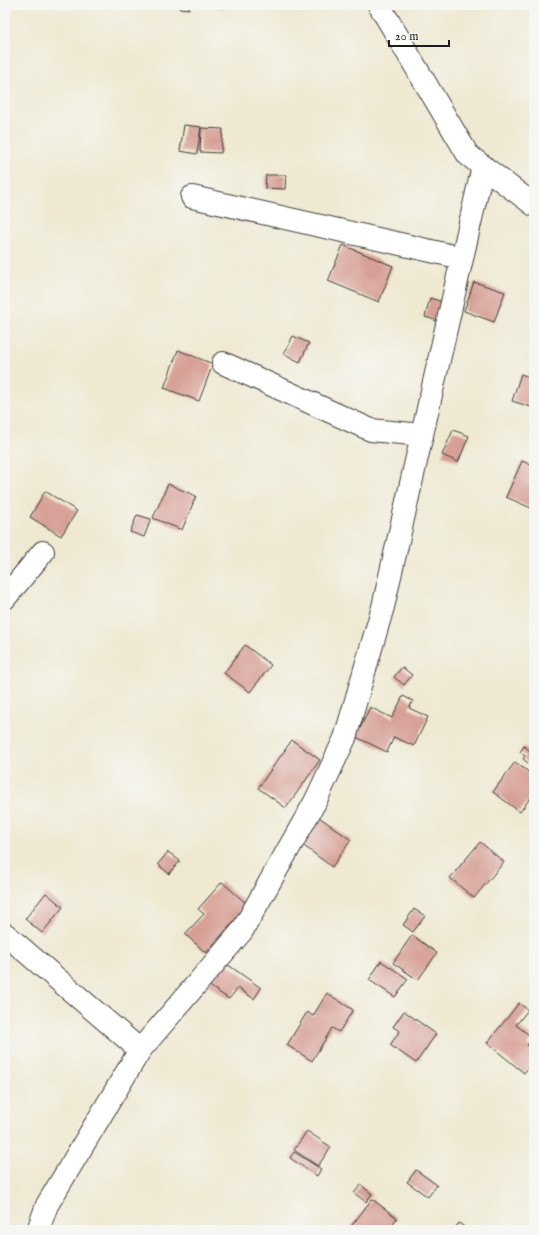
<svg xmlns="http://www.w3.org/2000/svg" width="539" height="1235" font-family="'IM FELL English',serif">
	<rect width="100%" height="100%" fill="#f6f6f2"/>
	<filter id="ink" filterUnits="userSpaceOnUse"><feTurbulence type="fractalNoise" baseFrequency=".025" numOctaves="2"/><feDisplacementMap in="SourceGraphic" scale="8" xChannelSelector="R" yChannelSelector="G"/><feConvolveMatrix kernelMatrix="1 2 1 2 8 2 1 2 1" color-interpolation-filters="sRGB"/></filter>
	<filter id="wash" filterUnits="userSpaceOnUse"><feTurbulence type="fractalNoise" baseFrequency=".012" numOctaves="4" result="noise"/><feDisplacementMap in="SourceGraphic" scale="16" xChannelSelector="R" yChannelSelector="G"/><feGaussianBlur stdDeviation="0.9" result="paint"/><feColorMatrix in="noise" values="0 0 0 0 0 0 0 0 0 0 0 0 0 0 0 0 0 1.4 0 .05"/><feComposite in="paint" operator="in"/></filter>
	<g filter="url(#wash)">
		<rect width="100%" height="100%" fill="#efe9d2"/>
		<g id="blocks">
			<g fill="#d7a097">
				<path d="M179,5H189V9L179,8Z"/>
				<path d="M199,5H226L225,8L199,6Z"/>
				<path d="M184,125L201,127L197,154L180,151Z"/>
				<path d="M201,128L223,129L221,153L200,152Z"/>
				<path d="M266,175H286L285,189L265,188Z"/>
				<path d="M343,245L393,266L379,302L328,281Z"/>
				<path d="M474,282L505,292L494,322L464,311Z"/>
				<path d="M430,298L450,304L444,323L425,317Z"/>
				<path d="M293,336L309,343L300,362L284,354Z"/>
				<path d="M178,350L213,364L199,401L164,388Z"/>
				<path d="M521,374L534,379V408L512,401Z"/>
				<path d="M453,430L469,436L458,462L442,455Z"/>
				<path d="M522,461L534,466V501L531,508L506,497Z"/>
				<path d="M168,484L196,496L182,530L153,518Z"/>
				<path d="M45,491L77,511L61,536L30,517Z"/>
				<path d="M137,515L151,519L144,537L130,532Z"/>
				<path d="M245,645L271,665L250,692L224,673Z"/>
				<path d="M402,667L412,675L404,685L394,677Z"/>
				<path d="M403,696L413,701L409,708L428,717L414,746L394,737L387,752L356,737L370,707L392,718Z"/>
				<path d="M292,740L320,760L286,808L258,788Z"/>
				<path d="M524,746L530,751L534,746V768L523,759L525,756L520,752Z"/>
				<path d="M515,762L534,776V793L520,812L493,792Z"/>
				<path d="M319,817L351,840L332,867L300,843Z"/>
				<path d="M480,842L504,862L474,898L450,878Z"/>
				<path d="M168,852L180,861L169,874L158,864Z"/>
				<path d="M222,882L248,905L206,953L185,934L204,914L198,909Z"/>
				<path d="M46,893L63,907L42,933L25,919Z"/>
				<path d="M414,909L425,916L413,932L403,925Z"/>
				<path d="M412,935L437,953L418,980L393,963Z"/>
				<path d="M381,961L408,979L395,997L369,980Z"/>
				<path d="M224,962L261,988L254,999L238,988L229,999L208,985Z"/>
				<path d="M327,993L353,1010L339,1032L332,1028L312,1061L287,1045L307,1012L313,1016Z"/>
				<path d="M519,1003L528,1010L516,1025L533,1038L527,1045L534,1051V1060L524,1073L487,1043Z"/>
				<path d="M404,1011L436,1034L416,1063L390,1045L400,1031L393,1027Z"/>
				<path d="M307,1131L331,1147L318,1166L294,1150Z"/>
				<path d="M294,1152L321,1169L317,1176L290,1158Z"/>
				<path d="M416,1170L437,1185L428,1197L407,1182Z"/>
				<path d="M361,1185L372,1194L366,1202L354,1193Z"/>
				<path d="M372,1199L397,1218L388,1230H350L349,1229Z"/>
				<path d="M459,1223L468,1230H453Z"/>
			</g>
		</g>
	</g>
	<g filter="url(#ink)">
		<use href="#blocks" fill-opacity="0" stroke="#3c3b37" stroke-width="1"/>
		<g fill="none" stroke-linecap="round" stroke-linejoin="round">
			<g stroke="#3c3b37" stroke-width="24">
				<g id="minor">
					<path d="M379,5L468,155L534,205"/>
					<path d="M192,197L462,258"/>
					<path d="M223,363L371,430L422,435"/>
					<path d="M5,598L43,552"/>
					<path d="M5,934L140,1050"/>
					<path d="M38,1230L47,1205L140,1050L242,931L315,802L345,738L383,607L483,166"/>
				</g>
			</g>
			<use href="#minor" stroke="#fff" stroke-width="22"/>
		</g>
	</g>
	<rect width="539" height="1235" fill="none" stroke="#f6f6f2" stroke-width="20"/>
	<path d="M389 40v6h60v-6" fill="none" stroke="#1c1c1c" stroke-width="2"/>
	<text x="395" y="40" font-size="12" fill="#1c1c1c" stroke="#f6f6f2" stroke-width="3" paint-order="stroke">20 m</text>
</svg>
